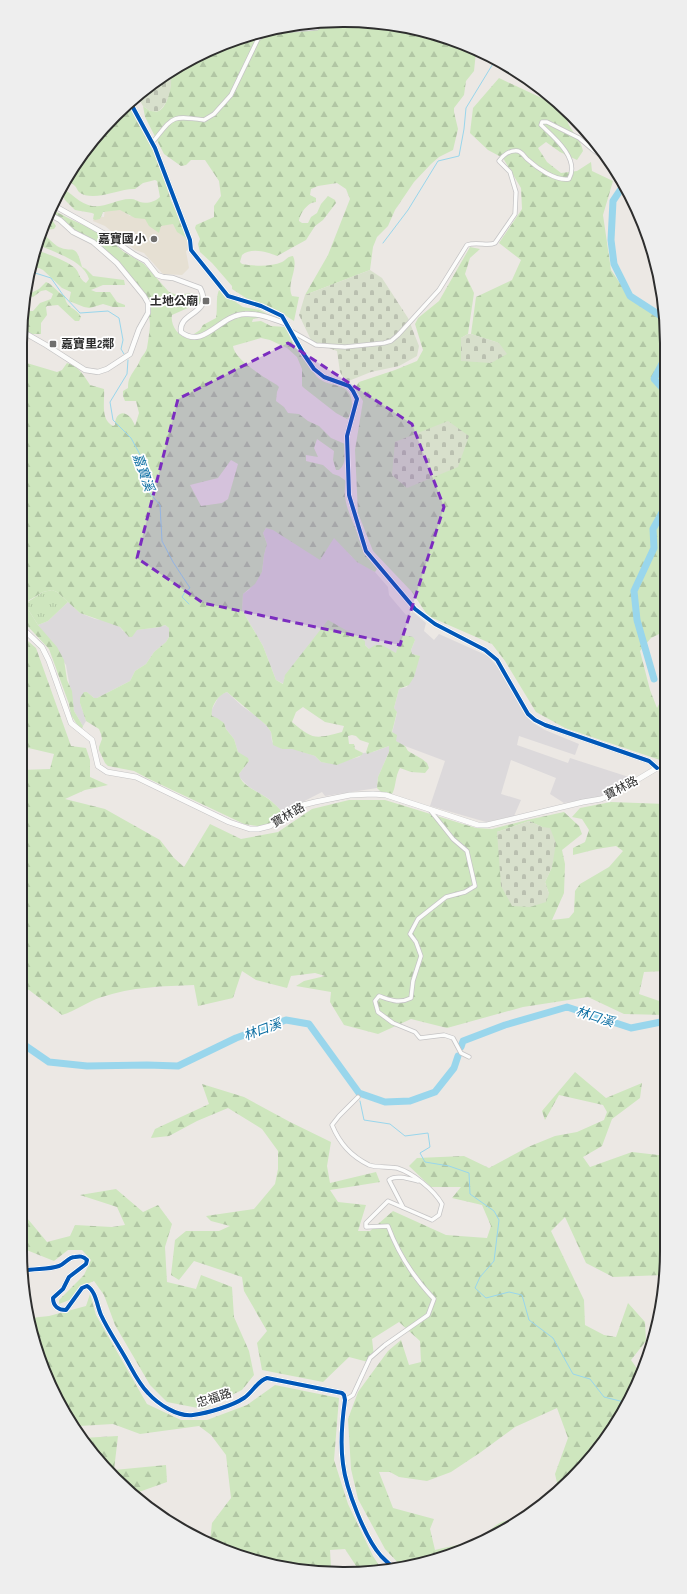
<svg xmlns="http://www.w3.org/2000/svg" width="687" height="1594" font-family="'Sofia Sans Condensed','Noto Sans TC',sans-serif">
	<defs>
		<pattern id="grass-tufts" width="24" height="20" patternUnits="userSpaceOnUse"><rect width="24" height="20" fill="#cee6be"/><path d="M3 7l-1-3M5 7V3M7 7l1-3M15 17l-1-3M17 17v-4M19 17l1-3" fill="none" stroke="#b1c6a4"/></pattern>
		<pattern id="forest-firs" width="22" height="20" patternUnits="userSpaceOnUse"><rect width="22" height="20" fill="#cee6be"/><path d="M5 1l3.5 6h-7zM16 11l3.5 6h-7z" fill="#b1c6a4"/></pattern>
		<pattern id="cemetery-stones" width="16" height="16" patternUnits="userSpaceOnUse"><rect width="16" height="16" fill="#d8e0cc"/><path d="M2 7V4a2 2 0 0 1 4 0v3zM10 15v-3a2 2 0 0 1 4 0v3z" fill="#bac0b0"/></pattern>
	</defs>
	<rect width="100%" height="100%" fill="#ece8e4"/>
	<g fill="#dcd9db">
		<path d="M266,528L334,537L345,547L351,556L373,571L375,572L388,587L389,595L406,615L413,612L426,623L424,631L434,640L439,634L488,656L501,671L527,717L533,723L545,730L579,744L575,755L519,736L517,745L568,763L570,758L635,779L608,795L564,803L550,794L556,778L511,760L501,794L521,800L514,816L486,822L430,806L445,761L397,743L392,733L397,713L394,708L399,689L407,687L419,656L412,654L411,650L415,640L396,653L369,649L365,645L284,678V684L276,680L263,646L242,610L243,594L249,590L262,572L264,555L267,544L263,533Z"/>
		<path d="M68,602L80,613L95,619L107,621L120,627L123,631L134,632L136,630L160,627L165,625L169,628V637L166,642L154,652L146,664L135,671L130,681L97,698H94L87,692L80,698V703L86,721L83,726L74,711L66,665L38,625L48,621Z"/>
		<path d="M227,692L242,706L256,716L266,725L271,732L272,742L282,749L292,748L315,756L321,762L339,764L344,761L359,757L363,753L373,752L389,746V752L378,777L377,788L325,796L322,792L283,812L269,799L249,787L239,777V774L249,761L238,752L234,739L226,729L224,723L212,716L211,711L218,698L222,694Z"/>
	</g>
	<path fill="#e6e0d3" d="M105,208H118L130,216L151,212L173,220L186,234L189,249L186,251L189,268L182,275L163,274L144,253L135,250L105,226L93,221L95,216L104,217Z"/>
	<path fill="url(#grass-tufts)" d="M52,590L57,592L68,602L48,621L38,625L26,606V603L43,592Z"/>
	<g fill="url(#forest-firs)" fill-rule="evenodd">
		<path d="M323,21L386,23L448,37L476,52L474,71L466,81L464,95L454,108V112L458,129L453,150L439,157L431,164L414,182L395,210L388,226L377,237L373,247L370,270L305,295L328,255L350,199L346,189L337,183L318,186L311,189L310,195L316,198V202C308,202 300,213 299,221L302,223H308L311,217L317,213L321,204L328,196L335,200L336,203L323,220L315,226L306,240L277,256C268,252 251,247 242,255L240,262L242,264C254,266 271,267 282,262C286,260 288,256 293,256C299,269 286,283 292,296L299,297L294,321L280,312L249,300L232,289V286L212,263L200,252L198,244L200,239L195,228L196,225L214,217V206L221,196L219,181L205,160H191L186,165L181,166L164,154L145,117L143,106L150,111C152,111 157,112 159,111C169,106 172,81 171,72L201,53L260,31Z"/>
		<path d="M499,78L561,107C566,112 566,119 569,125C575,136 580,138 583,151L577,160L560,152L546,142L538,148L547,162L561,173L577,171L591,162L592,171L613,181L603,215L611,270L628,295L664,322V365L657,369L664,385L665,504L659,508L662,549L665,551V631L651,638L640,651L650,690L657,708L662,698L665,695L666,762L565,728L536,712L505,661L492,644L428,616L412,592L373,551L358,513L355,450L363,401L355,388L359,382L395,370L417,361L423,350L415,324L418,318L439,301L470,247L480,249L470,258L465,274L474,293L468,334L461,338L499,343L471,334L476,297L512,280L521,260L499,243L522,209L521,188L503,158L488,150L470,133L473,108Z"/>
		<path d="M130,102L149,140L164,177L171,201L185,228L188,243L185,237L177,232L173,224L161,226L159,233L149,226L145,219L135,218L120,210L103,212L100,219L95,220L93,219L94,214L92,213L75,210L65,200L60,190L61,187C71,193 80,204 92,206C105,208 119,198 131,199C135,199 137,201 140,202C146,204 155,202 160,197L157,181L155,180L143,183L135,189C120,188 93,203 79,192C77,190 77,188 75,186C72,183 69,182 65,180L100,130Z"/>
		<path d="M51,209L70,219L101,233L124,252L144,264L169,292L177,295L192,293L200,296L201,301L199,303L172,315C170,324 178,337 188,338L200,330L203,325L216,318C218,308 215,296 220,288L223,287L233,300L243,307L260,310L271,316L253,319L252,322L261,321L271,326L286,327C292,344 299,354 310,366C313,369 314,374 317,377C329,389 352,380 352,405C352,410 351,416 347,419L336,413L304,388L302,386V369L297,357L287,348L270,340L261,338L233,346C234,360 266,378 277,385L279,387L277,392L276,401L284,407L288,413L299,414L308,421L319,426L331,438L345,444C344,454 347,463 339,470H336L333,460L334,451L317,439L314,448L318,457L306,455V461L323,465L333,474L339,476L346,481C341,501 352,519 359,537C360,541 361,545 363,549C367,556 375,562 377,569L375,572L373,571L357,562L334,538L320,560L273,530L266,528L263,533L267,544L264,555L262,572L255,584L243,594L242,610L263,646L276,680L283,684L285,675L328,620L365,641V645L369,649L375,645H382L396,653L400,638L403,635L413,637L415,640L411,650L412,654L420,656L414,677L409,685L399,689L394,708L397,712L392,732L397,735L396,741L405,746L408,751L422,759L427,763L429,768L425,773L411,772L400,768C395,776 396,788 392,794L381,792L377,788L378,777L389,752V746L367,754L366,752L369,743L360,740L356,736L352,735L348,736L349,744H354L355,749L363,753L362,755L337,765L321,762L315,756L292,749H282L273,745L271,732L266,725L227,692C218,695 210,707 212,716L217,718L224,723L226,729L234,739L238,752L248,758L249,761L239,774C240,785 259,792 267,798C272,801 281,810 285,815C266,827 267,828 244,824L147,778L134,771L108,766L105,763L99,750V747L102,739L101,734L99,729L86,721L80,703V698L84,692H87L94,698H97L130,681L135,671L146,664L154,652L166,642L169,637V628L165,625L160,627L137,630L132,637H129L120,627L80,613L57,592L52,590L43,592L26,602V606L38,625L57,647L64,660L67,680L72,691L74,711L83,726L82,729L78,726L71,715L69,704L49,649L20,618V361L57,372L62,370L67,363C79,366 84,376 90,385L104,389C105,402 100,419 113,426L115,425C115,415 122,409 130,417C132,419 134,423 135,426L139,413L136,401H125L123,396V391L128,388C128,379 130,377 135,369C138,366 139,362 141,358C143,355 146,352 147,348C148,342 150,329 150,324C147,275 85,238 49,214ZM231,460L238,464L228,499L222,503L201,506L190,485L218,478ZM303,707L325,722L344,726L342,732C315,739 313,740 292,722L296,712Z"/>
		<path d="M48,217L52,220L56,226L54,229L45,230L40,232Z"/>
		<path d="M44,235C48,238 53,243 57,246C73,255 75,240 82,267L86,269L93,276L124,280L125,285H103L91,290L96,292H110L117,302L125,305V307H113L103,304L90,308L84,307L69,301L71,292L62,288L43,270L39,268L32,269L35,250C44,252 69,262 75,268C80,273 78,278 86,283L89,279C84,261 56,253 41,246L40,244L41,239Z"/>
		<path d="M650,246L663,295L655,291Z"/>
		<path d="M46,282C54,285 57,293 65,296C65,308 77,308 81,317L79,321H75L58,305L47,306L46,307L47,315L41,323V334H30L22,329L26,308L29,311H33L40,303L51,299L53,294L46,290L41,291L33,297L29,296V294L39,289Z"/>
		<path d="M20,634L36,648L71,746L86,748L90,760V777L108,785L85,790L65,799L105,809L160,840L174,858L184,867L210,824L241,839L278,832L312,809L349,800H385L476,828L492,829L527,820L564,812L579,826L582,834L562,850L565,864L564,893L552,920L569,918L574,912L575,891L580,884L609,867L623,851L616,846L597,849L573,855V848L585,842L589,830L582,819L572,817L580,808L611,802L666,804V971L644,972L639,994L662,1002H666V1015L624,1014L588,997L523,1007L447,1028L411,1019L378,1034L344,1025L330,1002L331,992L296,986L304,981L325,976L315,973L291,976L287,988L256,980L242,971L233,998L198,1006L194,985C164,986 131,987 102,997C88,1001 76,1011 62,1015L29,990L20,986V770L50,769L54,754L20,746ZM529,821L542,827L552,867L545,882L549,894L497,832Z"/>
		<path d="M575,1072L606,1098L642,1083L640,1098L612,1119L602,1146L583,1157L590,1167L632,1152L667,1156V1250L663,1275L613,1277L586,1263L565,1217L551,1231L584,1300L585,1325L604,1335L616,1337L628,1303L645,1322L646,1341L631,1360L641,1374L624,1412L587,1464L571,1477H569L558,1487L555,1474L568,1438L557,1408L515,1427L481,1452L451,1472L427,1481L399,1477L390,1472H379L393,1508L434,1519L430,1529L435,1550C447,1547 470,1543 480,1537C496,1528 496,1519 518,1520L505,1531L403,1568L385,1549L358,1499L351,1469L348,1419L358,1392L388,1351L401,1340L409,1365L421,1362L420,1341L399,1322L372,1339L374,1356L368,1362L349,1357L323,1382L262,1370L257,1343L267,1331L244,1291L242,1277L194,1261L179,1280L171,1275L175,1240L186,1231H219L230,1226L211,1221L206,1216L254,1209L275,1184L278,1169V1151L262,1129L228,1108L197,1121L169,1136L151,1138L155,1129L209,1104L202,1084L244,1097L290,1122L331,1142L327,1166L330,1183L376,1172L380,1182L330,1190L338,1202L366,1205L358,1231H370L393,1211L446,1235L487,1238L491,1226L482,1205L452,1198L461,1187H431L409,1166L417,1158L464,1156L489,1168L528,1147L555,1136L577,1132L604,1120L607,1112L603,1105L559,1095L545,1120L542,1111Z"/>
		<path d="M116,1189L143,1212L158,1205L172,1224L165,1247L167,1282L196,1289L201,1275L232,1287L234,1317L249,1351L254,1375L242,1390L203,1409L167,1402L150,1385L115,1325L104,1295L94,1281L82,1286L72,1299L59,1304V1300L84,1275L91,1260L82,1250H68L54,1261L24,1249L20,1232V1214L22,1212L47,1242L70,1236L75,1225L112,1227L125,1225L117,1207L80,1195Z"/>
		<path d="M90,1294L96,1315L147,1404L181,1420H207L247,1405L275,1385L339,1398L334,1460L348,1504L373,1556L382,1570L360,1572L345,1549L330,1550L331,1567L348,1574H343L281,1568L210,1541L212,1523L231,1498L226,1455L211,1435L199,1426L140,1434L113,1424L79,1426L67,1418L63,1412L37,1355L31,1318L49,1316L86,1306Z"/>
		<path d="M118,1436L114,1470L166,1465L167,1482L136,1493L100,1464L82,1438Z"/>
	</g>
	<g fill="url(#cemetery-stones)">
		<path d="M171,72C172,86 170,101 159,111H150L143,106L137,96L147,87Z"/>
		<path d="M370,270L382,278L408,318L419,346L417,356L399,366L371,372L346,382L340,372L337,351L312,342L299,315L305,295Z"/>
		<path d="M468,334H471L499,343L507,354L491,363L461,361V338Z"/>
		<path d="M448,421L469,436L458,467L407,488L392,475L395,442Z"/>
		<path d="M529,821L542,827L550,828L556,843L552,867L545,882L549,894L546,902L530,907L512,906L501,886L497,832Z"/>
	</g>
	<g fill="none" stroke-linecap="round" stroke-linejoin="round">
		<g stroke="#99d6ec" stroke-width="1">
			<path d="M383,243L408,210L438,161L459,156L464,129L466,108L494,62"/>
			<path d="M32,272L51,278L63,295L80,313L108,311L119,318L123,340L121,349L124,354"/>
			<path d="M128,360L127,374L110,402L113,420L131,438L143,460L148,491L160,505L162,541L173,562L190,588L185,592L182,597L189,604"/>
			<path d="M359,1093V1094"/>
			<path d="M360,1101L364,1120L390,1124L405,1136L428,1133L430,1147L420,1153L425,1162L449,1166L469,1173L470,1194L494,1211L499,1220L494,1261L480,1277L475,1288L486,1298L509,1292L522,1295L529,1320L553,1338L573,1374L590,1379L604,1397L628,1403"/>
		</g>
		<g stroke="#99d6ec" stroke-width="7">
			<path d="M623,186L613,201L611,240L614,264L630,296L661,316L664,320"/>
			<path d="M664,360L654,379L664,390"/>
			<path d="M654,679L637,620L634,591L654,548L653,529L665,507"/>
			<path d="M20,1042L49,1062L87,1066L147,1065L178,1066L236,1038L286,1020L309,1024L359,1093L385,1102L410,1101L435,1092L454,1068L458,1056"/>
			<path d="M461,1047L463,1041L505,1025L567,1007L631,1028L666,1021"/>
		</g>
		<g stroke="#c5c4c5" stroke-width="5">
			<g id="minor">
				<path d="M152,143C173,117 170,115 204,120L214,114L231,95L258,39L267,32L317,28L324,21"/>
				<path d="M291,331L316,345L345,347L384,343L391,341L398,335L439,290L467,245C478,241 487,247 495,243L515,214L516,192L510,172L499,161C503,155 510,150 518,151C522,152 524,156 527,159C537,168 555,181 569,179C580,159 555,138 541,125L542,122H547L579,138L592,149L608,161"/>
				<path d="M430,810L453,839L467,851L475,886L465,892L446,897L418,919L410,934L416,942L421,956L413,981L411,998C399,1004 391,1000 379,996L375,1001L378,1012L393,1023L415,1032L420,1038L444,1035L453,1038L461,1053L469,1057"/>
				<path d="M403,1207L389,1180C396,1174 410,1179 418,1181"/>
				<path d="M345,1400L353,1395L370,1358L385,1345L428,1315L434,1299C415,1279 398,1253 388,1226L366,1227V1223L388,1201L432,1220L439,1215L442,1204C434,1190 413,1173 397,1168C388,1166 377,1168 369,1165C351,1156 340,1144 332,1125L339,1116L358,1097"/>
			</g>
		</g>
		<g stroke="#c5c4c5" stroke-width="6">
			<g id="tertiary">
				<path d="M130,102L155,148L190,240L191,250L228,296L261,306L282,316L303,353L314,369L324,377L349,386L353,391L357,399L347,436L349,495L366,551L415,609L435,624L485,650L497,660L528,714L535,720L545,725L649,761L657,768"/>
				<path d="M53,205L103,233L135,255L146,261L157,275L163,277L173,278L200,288C214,315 178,311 181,332C204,350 219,315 245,314C259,313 274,319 287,324"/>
				<path d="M22,333H25L46,345L85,370L98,372L107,369L130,354L139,329L148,313V303L144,296L117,263L93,242L73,232L60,220L49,214"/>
				<path d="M20,1146C27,1139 26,1133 20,1126"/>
				<path d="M23,1271C35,1268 47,1270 59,1266C65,1264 68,1257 75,1257C80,1256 83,1256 87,1260L86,1264L69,1277L63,1289L53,1298C53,1306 58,1310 66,1310L82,1288L87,1286C96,1291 97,1306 101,1315C108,1330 117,1343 125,1357C132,1369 138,1383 148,1393C158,1404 177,1417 193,1415C208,1413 232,1406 244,1398C253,1392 257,1381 267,1378L342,1393L344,1395L345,1400C342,1421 340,1443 343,1464C346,1489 365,1538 381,1556C386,1561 390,1565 395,1569"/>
			</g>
		</g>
		<g stroke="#c5c4c5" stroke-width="6">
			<path id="secondary" d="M20,626L42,647L49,661L71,723L92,740L98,766L107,772L136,777L229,822L250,829H258L270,826L294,810L303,805L315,802L350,795L373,794L386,795L478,825H487L583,802L601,799L615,793L657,768L666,767"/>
		</g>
		<use href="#minor" stroke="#fcfcfb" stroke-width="3.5"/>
		<use href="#tertiary" stroke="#fcfcfb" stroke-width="4.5"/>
		<use href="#secondary" stroke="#fcfcfb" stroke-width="5"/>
		<g stroke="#fff" stroke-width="6">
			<g id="cycleway">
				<path d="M130,102L155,148L190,240L191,250L228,296L261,306L282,316L303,353L314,369L324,377L349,386L353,391L357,399L347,436L349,495L366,551L415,609L435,624L485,650L497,660L528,714L535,720L545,725L649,761L657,768"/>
				<path d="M23,1271C35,1268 47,1270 59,1266C65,1264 68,1257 75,1257C80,1256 83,1256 87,1260L86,1264L69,1277L63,1289L53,1298C53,1306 58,1310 66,1310L82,1288L87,1286C96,1291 97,1306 101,1315C108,1330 117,1343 125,1357C132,1369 138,1383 148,1393C158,1404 177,1417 193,1415C208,1413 232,1406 244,1398C253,1392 257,1381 267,1378L342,1393L344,1395L345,1400C342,1421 340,1443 343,1464C346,1489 365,1538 381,1556C386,1561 390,1565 395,1569"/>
			</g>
		</g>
		<use href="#cycleway" stroke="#0057b8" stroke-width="4"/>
	</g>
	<path fill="#7b2cbf" fill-opacity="0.2" stroke="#7b2cbf" stroke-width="3" stroke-dasharray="8 5" stroke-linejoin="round" d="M288,343L412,424L444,507L400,645L203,603L137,558L178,399Z"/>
	<g fill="#706f6e" stroke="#fff" stroke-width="1.5">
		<circle cx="154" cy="239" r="4"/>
		<rect x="202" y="297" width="8" height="8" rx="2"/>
		<rect x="49" y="340" width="8" height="8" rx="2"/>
	</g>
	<g text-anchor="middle" stroke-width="3.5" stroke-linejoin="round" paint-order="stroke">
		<g font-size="12" font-weight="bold" fill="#2e2e2e" stroke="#fff" text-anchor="end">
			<text x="146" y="243">嘉寶國小</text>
			<text x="198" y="305">土地公廟</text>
			<text x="61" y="348" text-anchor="start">嘉寶里2鄰</text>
		</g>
		<g font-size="12" fill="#2e2e2e" stroke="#fff">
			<text transform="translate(621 788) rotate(-28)" y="4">寶林路</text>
			<text transform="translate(288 815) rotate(-30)" y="4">寶林路</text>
			<text transform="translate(214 1398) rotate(-18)" y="4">忠福路</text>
		</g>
		<g font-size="13" font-style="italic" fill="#0d6fa3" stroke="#fff">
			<text transform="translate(144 472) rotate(71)" y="5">嘉寶溪</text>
			<text transform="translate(595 1016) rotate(18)" y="5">林口溪</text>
			<text transform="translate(262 1029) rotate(-20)" y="5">林口溪</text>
		</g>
	</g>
	<path d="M0 0H687V1594H0ZM343 27H344A316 316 0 0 1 660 343V1251A316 316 0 0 1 344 1567H343A316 316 0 0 1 27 1251V343A316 316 0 0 1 343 27Z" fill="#eee" fill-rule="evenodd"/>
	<path fill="none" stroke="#2e2e2e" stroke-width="2" d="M343 27H344A316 316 0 0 1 660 343V1251A316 316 0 0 1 344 1567H343A316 316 0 0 1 27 1251V343A316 316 0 0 1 343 27Z"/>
</svg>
